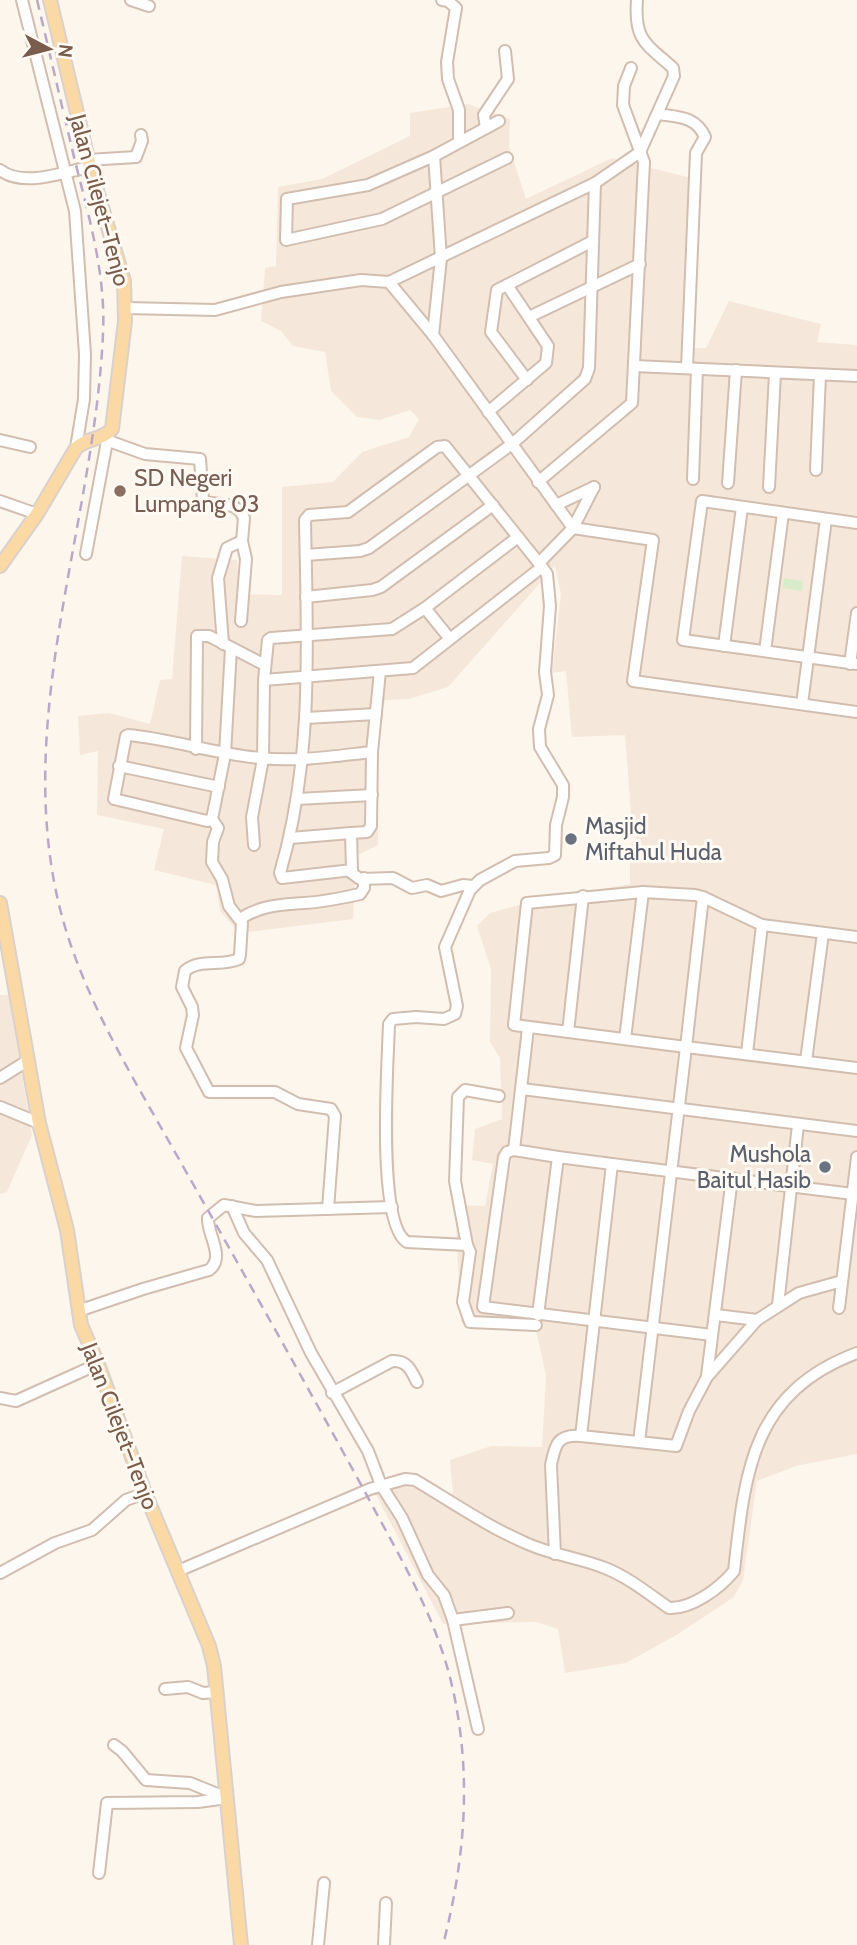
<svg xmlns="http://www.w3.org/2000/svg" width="857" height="1945" font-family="Cabin,sans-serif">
	<rect width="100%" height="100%" fill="#fdf6ec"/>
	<g fill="#f5e8da">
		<path d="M468,104L510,119L509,146L526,199L612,158L695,179L688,348H706L729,301L821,324L817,342L857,345V1454L796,1466L757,1481L743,1580L734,1597L678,1634L626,1663L565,1673L558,1629L536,1622L443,1624L370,1483L409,1477L453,1494L450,1460L491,1446L542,1447L546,1376L536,1330L490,1328L461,1322L455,1205L485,1206L493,1164L472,1160L475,1129L502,1119L500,1058L490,1042L491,969L477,926L490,913L530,902L630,884V845L635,840L638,827L632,826L625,735L572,737L566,671L552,673L561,594L555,566L448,687L409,699L385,700L378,734V845L356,856L353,919L239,933L220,911L216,885L154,870L164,829L97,815L98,751L80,755L78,716L109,713L150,724L160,680L172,679L182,556L237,560L240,594L282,595V487L333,482L362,452L409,437L419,419L410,410L380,420L357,417L331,391L325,352L293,346L281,331L261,321L265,268L276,266L278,187L322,179L410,136V113Z"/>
		<path d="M0,995H9L32,1135L7,1192L0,1194Z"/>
	</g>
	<path fill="#d8ecc9" d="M784,578L803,581L802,591L783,588Z"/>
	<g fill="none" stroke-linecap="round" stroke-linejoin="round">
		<g stroke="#d1beb0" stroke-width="14">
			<g id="minor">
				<path d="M22,0L75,211L85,354L84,399L76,448"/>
				<path d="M131,0L149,6"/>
				<path d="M442,0L448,1L456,8L447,62L448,79L459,110V142"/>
				<path d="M658,114C678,117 696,116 705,137L696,153L687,368"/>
				<path d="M499,121L434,156L368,185L287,199L286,240L382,219L507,158"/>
				<path d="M486,128L484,115L508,79L505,51"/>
				<path d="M88,160L136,157L142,141L141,135"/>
				<path d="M0,170C24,188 63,172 90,167"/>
				<path d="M389,282L433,335L573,528L539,563"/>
				<path d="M507,285L497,290L491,332L527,380"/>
				<path d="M126,308L215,310L281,292L361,280L389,282L595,183L640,152L674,76L673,68C645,43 634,40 637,0"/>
				<path d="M529,317L640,264"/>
				<path d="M433,335L441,258L434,156"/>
				<path d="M634,366L857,376"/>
				<path d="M488,412L546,363L548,346L507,285L593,241"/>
				<path d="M0,440L30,447"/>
				<path d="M106,440L145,454L200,459L203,499L205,502L233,506L240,511L244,518L242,541L246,559L241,621"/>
				<path d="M816,470L820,375"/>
				<path d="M693,479L697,369"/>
				<path d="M538,482L632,403L644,162L623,105L624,86L631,68"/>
				<path d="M728,483L736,370"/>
				<path d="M594,487L573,528L653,540L633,681L857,712"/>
				<path d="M769,487L775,374"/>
				<path d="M0,501L37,514"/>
				<path d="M556,505L594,487"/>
				<path d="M857,523L702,501L683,640L857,664"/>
				<path d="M86,554L108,436"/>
				<path d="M306,555L360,551L369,548L512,444L585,379L589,368L595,183"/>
				<path d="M306,597L372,590L381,587L493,505"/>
				<path d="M425,608L450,639"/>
				<path d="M223,644L218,578L227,548L242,541"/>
				<path d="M724,646L742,507"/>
				<path d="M231,648L225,754L212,819L207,821L114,799L126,736L128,735C172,739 215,754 260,758C298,762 335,756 372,752"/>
				<path d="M765,651L783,513"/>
				<path d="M850,664L857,613"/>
				<path d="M264,680L413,668L542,567L445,446L437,447L348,512L309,515L305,520C307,640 314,756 280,873L282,878L352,870L351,833L367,832L371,826L372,752L380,671"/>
				<path d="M802,704L826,519"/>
				<path d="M306,718L376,714"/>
				<path d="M196,749L197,636H209L265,665"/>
				<path d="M119,766L219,787"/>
				<path d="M297,799L372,795"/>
				<path d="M212,819L218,828L213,842L212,862L222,879L229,906L242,923L240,955L239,959C222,967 199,958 185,971L182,987L192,1007L193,1015L186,1048L209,1092H275L298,1104L331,1109L335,1116L328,1209"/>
				<path d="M290,838L351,833"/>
				<path d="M254,845L252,817L263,759L264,680L268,640L271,638L392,629L425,608L518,537"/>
				<path d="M349,871L360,879L393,878L412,888L427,885L441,891L463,885L473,886"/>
				<path d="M703,897L686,1047L514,1025L527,903L643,892L695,895L703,897L762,925L857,937"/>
				<path d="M240,919C261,905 280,905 304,903C323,902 342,898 360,894L364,888V878"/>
				<path d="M528,1028L514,1150L558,1157"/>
				<path d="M568,1032L583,896"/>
				<path d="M625,1039L643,892"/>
				<path d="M747,1053L762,925"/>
				<path d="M806,1061L823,933"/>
				<path d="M0,1078L27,1061"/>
				<path d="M522,1089L857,1131"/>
				<path d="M0,1107L39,1123"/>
				<path d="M514,1150L507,1152L504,1157L483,1307L712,1335"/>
				<path d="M232,1206L244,1233L267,1260L311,1353L368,1451L381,1485L402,1518L428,1575L444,1595L453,1620L508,1613"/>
				<path d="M467,1245L455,1181L458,1097L465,1090L499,1096"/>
				<path d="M842,1281L799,1293L757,1320L707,1377L689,1411L676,1446L581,1436L612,1164L853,1194"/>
				<path d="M778,1305L798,1125"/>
				<path d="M839,1308L857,1157"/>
				<path d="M78,1311L143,1289L209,1270C226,1257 207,1235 208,1218L224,1205L256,1211L392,1207"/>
				<path d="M538,1315L558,1157L612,1164"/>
				<path d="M716,1315L757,1320"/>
				<path d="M536,1325L470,1322L463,1302L470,1252L467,1245L407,1242C376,1224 388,1061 389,1024L393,1019L416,1017L444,1019L455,1014L457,1006L445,947L470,890L480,880L515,861L549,858L555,855L556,825L563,797V785L540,747L539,729L548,695L545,672L550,606L547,574L542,567"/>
				<path d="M707,1376L732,1178"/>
				<path d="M332,1393L392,1361C407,1360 411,1370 417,1382"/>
				<path d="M0,1398L16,1401L98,1364"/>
				<path d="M639,1442L686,1047L857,1068"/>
				<path d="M555,1554L551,1465C555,1444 558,1434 581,1436"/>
				<path d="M178,1571L370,1489L405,1479L415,1480C452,1502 488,1527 528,1544C553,1555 580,1558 605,1568C628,1577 649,1594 669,1608C692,1609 720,1588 734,1571C745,1472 751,1393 857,1353"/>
				<path d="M0,1573L55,1543L92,1530L126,1500L145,1493"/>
				<path d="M453,1620L478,1729"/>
				<path d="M165,1689L188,1687L203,1693L217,1692"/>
				<path d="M114,1745L122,1751L146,1780L190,1783L227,1798"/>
				<path d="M99,1873L107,1803L198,1802L227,1798"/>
				<path d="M318,1945L324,1883"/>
				<path d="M384,1945L386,1903"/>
			</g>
		</g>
		<g stroke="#dad1cd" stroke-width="16">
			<g id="major">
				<path d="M0,566L37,514L76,448C86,438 103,440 112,429L125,321L124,281L90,167L50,0"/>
				<path d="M0,903L39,1123L67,1230L81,1325L98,1364L145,1493L209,1646L214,1666L241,1945"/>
			</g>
		</g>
		<use href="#minor" stroke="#fff" stroke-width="10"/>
		<use href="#major" stroke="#fbd9a5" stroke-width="12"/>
		<path stroke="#b9a8c9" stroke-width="2.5" stroke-dasharray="10 7" stroke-linecap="butt" d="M37,0C50,54 62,107 75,161C89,217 106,275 103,334C94,531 7,731 65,927C87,1000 126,1066 163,1131C231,1251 299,1371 365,1492C399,1556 437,1617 453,1690C472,1777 465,1859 443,1945"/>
	</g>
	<circle fill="#8d6e63" stroke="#fffaf3" stroke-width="2.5" cx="120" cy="491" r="7"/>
	<g fill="#6b7280" stroke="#fffaf3" stroke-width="2.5">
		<circle cx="571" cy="839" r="7"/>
		<circle cx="825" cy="1167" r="7"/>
	</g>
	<g text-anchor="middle" stroke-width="6" stroke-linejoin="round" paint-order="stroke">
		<g font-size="23" fill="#7a5c4d" stroke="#fffaf3">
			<text transform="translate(100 200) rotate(75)" y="8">Jalan Cilejet–Tenjo</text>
			<text transform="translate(120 1426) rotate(69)" y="8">Jalan Cilejet–Tenjo</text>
		</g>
		<g font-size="23" fill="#785e54" stroke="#fffaf3" text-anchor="start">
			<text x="134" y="486">SD Negeri<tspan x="134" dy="26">Lumpang 03</tspan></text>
		</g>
		<g font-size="23" fill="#5b616d" stroke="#fffaf3" text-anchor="start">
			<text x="585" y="834">Masjid<tspan x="585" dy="26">Miftahul Huda</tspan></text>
			<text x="811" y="1162" text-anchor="end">Mushola<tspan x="811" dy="26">Baitul Hasib</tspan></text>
		</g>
	</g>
	<g transform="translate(49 49) rotate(97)" stroke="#fffaf3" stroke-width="5" paint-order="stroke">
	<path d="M0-5L12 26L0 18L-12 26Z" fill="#7a5c4d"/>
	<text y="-10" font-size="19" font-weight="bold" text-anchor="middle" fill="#7a5c4d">N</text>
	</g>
</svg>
